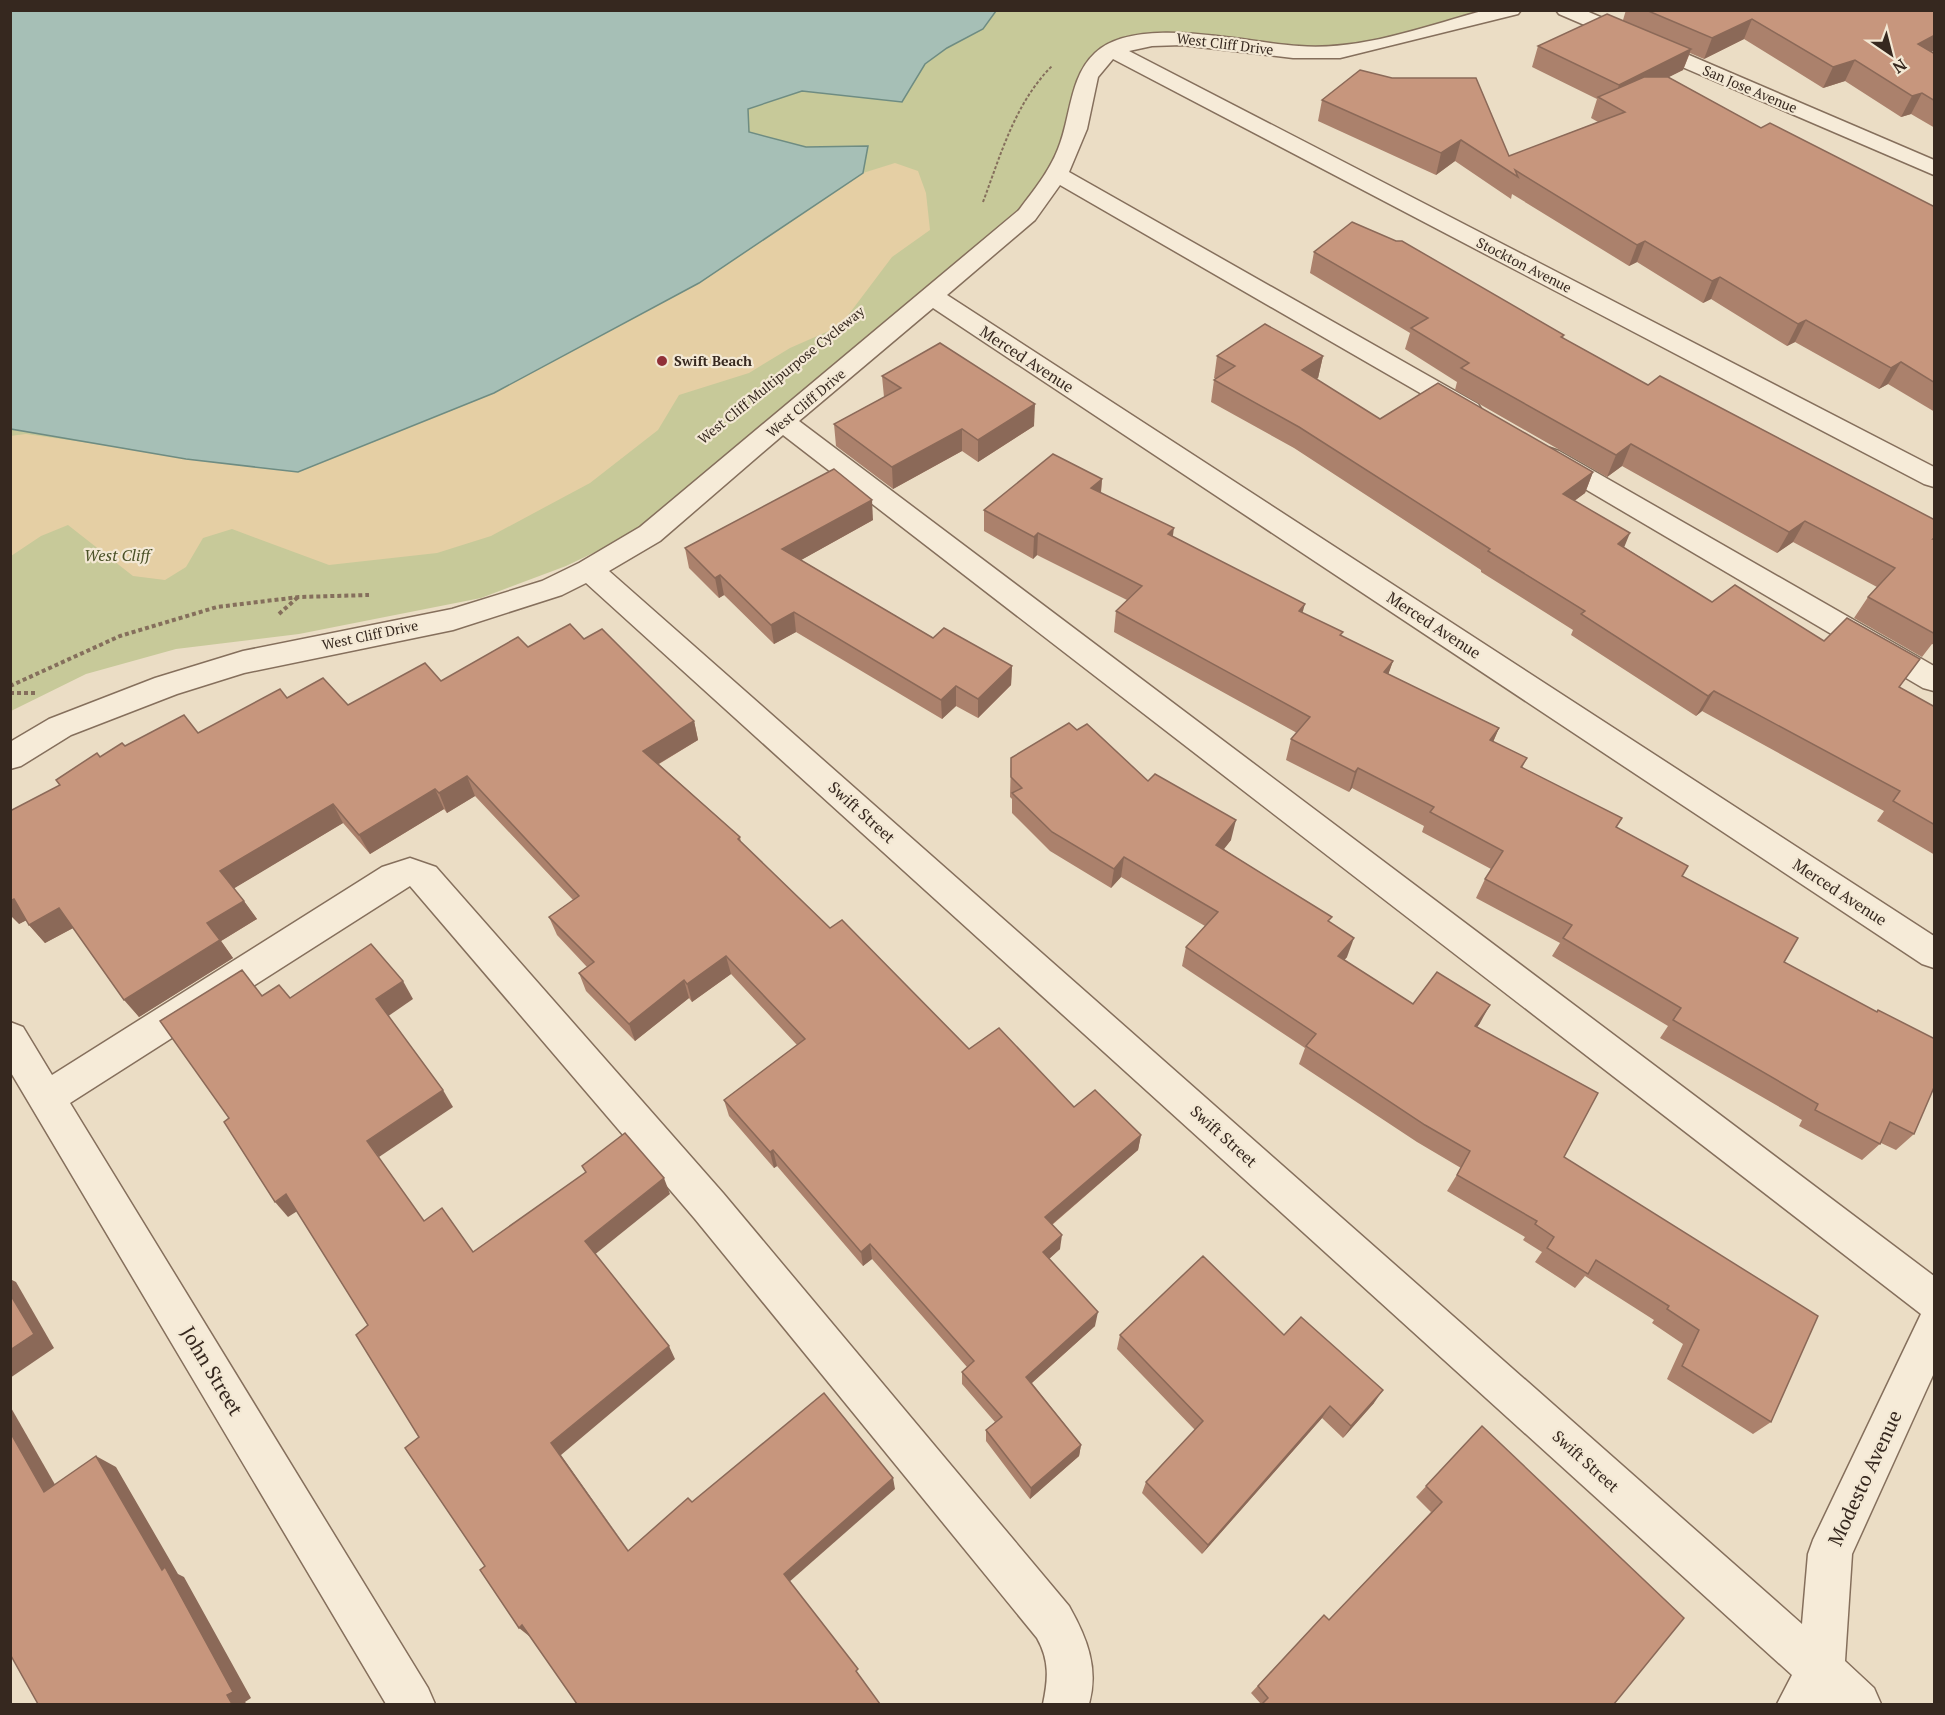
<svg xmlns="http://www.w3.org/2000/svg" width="1945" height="1715" font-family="'PT Serif',serif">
	<rect width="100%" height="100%" fill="#ebddc5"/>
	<path fill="#c7c999" d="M996,11H1506L1319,54L1175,39L1097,52L1085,63L1081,73L1083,88L1053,175L970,263L633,534L566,566L481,598L299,634L176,649L86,674L11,711L10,429L186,459L298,472L494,393L699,283L868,146L805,147L749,132L748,109L802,91L902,102L925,64L947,48L983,29Z"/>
	<path fill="#e5cfa4" d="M895,163L918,171L926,193L930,230L892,257L840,326L790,348L749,373L679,395L658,430L590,483L491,536L437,553L329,565L232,529L203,538L186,567L165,580L133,576L68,525L41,536L11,556L10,436L26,434L298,472L699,283L863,173Z"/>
	<path fill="#a6bfb6" stroke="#6e8c82" stroke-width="1.5" d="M10,11L11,10L996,11L983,29L947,48L925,64L902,102L802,91L748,109L749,132L806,147L868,146L863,173L699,283L494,393L298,472L186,459L11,429Z"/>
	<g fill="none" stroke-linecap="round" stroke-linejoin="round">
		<g stroke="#856f5c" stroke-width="3">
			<g id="minor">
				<path d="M1486,10H1521L1518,14L1340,58H1293L1182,45L1152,46L1129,51L1934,467V487L1924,484L1113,59L1098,77L1087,129L1069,172L1478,404L1482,410L1478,416L1469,418L1460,416L1060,185L1035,220L947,295L1934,936V968L1922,964L933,308L799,421L1934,1276V1373L1852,1554L1845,1661L1874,1688L1881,1704H1777L1792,1675L586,583L562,595L453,630L244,673L177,694L71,735L21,766L10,769V742L49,719L155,678L243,651L452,609L542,581L579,563L640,527L1019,210C1033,191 1049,172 1058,149C1071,118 1069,77 1095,53C1137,14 1246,43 1299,46C1362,51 1425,26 1486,10ZM783,435L1921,1314L1813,1540L1808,1554L1802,1624L609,571L660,541Z"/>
				<path d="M1556,10H1584L1934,160V175L1559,14Z"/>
				<path d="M1550,448L1559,451L1934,666V691L1923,688L1541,463L1537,457L1541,451Z"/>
				<path d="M410,858L436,867L723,1193L1069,1606C1087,1638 1099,1668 1089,1704H1043C1048,1680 1050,1661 1037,1638L695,1219L410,886L70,1103L428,1688L435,1704H386L10,1071V1022L23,1027L52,1075L382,867Z"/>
			</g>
		</g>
		<path stroke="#856f5c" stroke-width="2" stroke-dasharray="3 2" stroke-linecap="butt" d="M983,202C1001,154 1015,103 1052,66"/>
		<g stroke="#856f5c" stroke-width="4" stroke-dasharray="4 3" stroke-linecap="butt">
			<path d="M279,614L298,597"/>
			<path d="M10,686L120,636L217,607L299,597L369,595"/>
			<path d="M10,693H37"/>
		</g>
		<use href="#minor" fill="#f6ebd8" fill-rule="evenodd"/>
	</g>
	<g fill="#ab816c">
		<path d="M1626,10H1931L1935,12V50L1930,52L1935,54V128L1911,114L1901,117L1845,81L1823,88L1744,39L1704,59L1690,53L1683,70L1668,77L1761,128L1935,207V412L1888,384L1879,389L1795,342L1787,346L1711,299L1703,303L1637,262L1629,266L1512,194L1511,199L1455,161L1436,175L1318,121L1322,100L1360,70L1509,156L1598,122L1591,118L1597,99L1532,67L1538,46L1623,20Z"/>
		<path d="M1314,252L1564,335L1563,338L1648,385L1935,520V645L1932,644L1922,657L1854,618L1868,597L1877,587L1793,542L1777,553L1622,466L1607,477L1455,390L1457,382L1405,349L1410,333L1310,273Z"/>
		<path d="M1217,356H1323L1318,378L1316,379L1380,419L1593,472L1585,493L1574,501L1624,547L1712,602L1824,641L1899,687L1935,707V855L1877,821L1884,811L1702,711L1696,716L1571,635L1573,630L1481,572V570L1294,448L1211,402L1214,380L1216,379L1214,378Z"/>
		<path d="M882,376L1034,426L978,462L962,451L893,489L836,446L834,424L884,397Z"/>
		<path d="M1102,479L1101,493L1173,537L1342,636L1393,661L1388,674L1499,728L1493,742L1527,758L1522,768L1617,827L1682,876L1784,962L1876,1012L1878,1010L1914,1134L1896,1150L1881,1143L1862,1160L1799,1126L1802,1120L1660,1038L1668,1026L1552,956L1560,943L1476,898L1485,879L1491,869L1422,832L1424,826L1352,788L1349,792L1286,760L1291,739L1297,733L1114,632L1116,611L1127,600L1037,555L1033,559L984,531V510Z"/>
		<path d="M873,520L801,560L933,638L1012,666L1011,685L978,718L956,706L942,719L796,632L774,644L724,595L719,598L689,568L685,548Z"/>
		<path d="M584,639L694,721L698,740L659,764L740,837L741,842L830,928L969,1049L1074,1107L1141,1135L1138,1150L1052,1225L1060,1249L1049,1259L1095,1326L1032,1383L1081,1445L1079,1456L1030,1499L986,1441V1430L995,1422L962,1384V1372L967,1367L872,1259L863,1266L777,1166L774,1168L729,1116L724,1100L797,1045L731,974L692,1002L689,998L635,1041L586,991L579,973L587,967L557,935L549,917L573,900L475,796L447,813L444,809L370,854L343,823L234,888L257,919L221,941L233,958L139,1017L73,928L45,943L29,925L26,920L19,924L60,785L100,757L125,746L198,733L287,698L348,705L441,681L528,647Z"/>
		<path d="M1077,730L1231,840L1224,849L1330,923L1347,957L1344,960L1413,1004L1480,1023L1477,1027L1564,1157L1771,1422L1753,1434L1667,1379L1683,1344L1652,1323L1654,1320L1585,1276L1575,1288L1535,1262L1542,1252L1523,1240L1525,1237L1447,1191L1461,1168L1417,1142L1299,1064L1305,1048L1182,966L1186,947L1205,926L1121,877L1111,888L1050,851L1012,813V799L1010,797L1011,758Z"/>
		<path d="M1120,1335H1284L1374,1403L1343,1438L1322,1418L1202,1554L1142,1493L1146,1482L1195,1430L1117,1349Z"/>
		<path d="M1482,1426L1614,1704H1261L1251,1693L1324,1615L1329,1620L1431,1512L1416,1497Z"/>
	</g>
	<g fill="#8b6958">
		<path d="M1752,19L1744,39L1704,59L1712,38Z"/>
		<path d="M1935,35V50L1907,65L1918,44Z"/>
		<path d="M1691,49L1683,70L1612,106L1619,85Z"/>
		<path d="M1855,60L1845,81L1823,88L1833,67Z"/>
		<path d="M1922,93L1911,114L1901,117L1912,96Z"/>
		<path d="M1461,140L1455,161L1436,175L1441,153Z"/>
		<path d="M1645,241L1637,262L1629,266L1637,245Z"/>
		<path d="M1720,277L1711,299L1703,303L1712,281Z"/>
		<path d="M1806,320L1795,342L1787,346L1798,324Z"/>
		<path d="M1323,356L1318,378L1298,392L1302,370Z"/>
		<path d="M1901,362L1888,384L1879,389L1891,368Z"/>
		<path d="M1035,404L1034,426L978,462V440Z"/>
		<path d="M962,429V451L893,489L892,467Z"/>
		<path d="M1631,444L1622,466L1607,477L1616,455Z"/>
		<path d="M1593,472L1585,493L1554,516L1563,494Z"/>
		<path d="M1102,479L1100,500L1091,488Z"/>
		<path d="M872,500L873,520L785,569L782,549Z"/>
		<path d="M1805,521L1793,542L1777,553L1789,532Z"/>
		<path d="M1174,528L1171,549L1168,534Z"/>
		<path d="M1038,533L1037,555L1033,559L1034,537Z"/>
		<path d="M1630,533L1621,555L1618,544Z"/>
		<path d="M720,575L724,595L719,598L715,578Z"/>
		<path d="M1305,604L1299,625V611Z"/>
		<path d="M794,612L796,632L774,644L771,625Z"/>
		<path d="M1393,661L1386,681L1384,672Z"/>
		<path d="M1012,666L1011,685L978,718V699Z"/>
		<path d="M956,686V706L942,719L941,700Z"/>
		<path d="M1714,691L1702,711L1696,716L1708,696Z"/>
		<path d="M694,721L698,740L648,770L643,751Z"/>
		<path d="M1499,728L1490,749V740Z"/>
		<path d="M1358,768L1352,788L1349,792L1355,772Z"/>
		<path d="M467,776L475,796L447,813L439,793Z"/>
		<path d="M435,789L444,809L370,854L359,835Z"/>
		<path d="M333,804L343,823L233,889L220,871Z"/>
		<path d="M1236,820L1231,840L1212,864L1216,845Z"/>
		<path d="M1124,857L1121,877L1111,888L1114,869Z"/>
		<path d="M14,899L31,918L19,924L10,915V901Z"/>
		<path d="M244,901L257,919L221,941L233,958L139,1017L124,1000L207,923Z"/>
		<path d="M59,908L75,927L45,943L29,925Z"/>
		<path d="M1354,938L1347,957L1331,975L1338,956Z"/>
		<path d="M726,956L731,974L692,1002L687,984Z"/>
		<path d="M684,980L689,998L635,1041L629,1024Z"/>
		<path d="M403,981L413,999L387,1017L376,999Z"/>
		<path d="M1490,1005L1480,1023L1465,1043L1475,1026Z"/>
		<path d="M443,1090L453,1107L379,1157L367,1141Z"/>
		<path d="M1141,1135L1138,1150L1043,1232L1045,1217Z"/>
		<path d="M773,1150L777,1166L774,1168L770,1152Z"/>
		<path d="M664,1178L670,1194L593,1256L585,1241Z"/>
		<path d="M286,1194L299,1210L288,1217L275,1202Z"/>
		<path d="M1062,1235L1060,1249L1041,1266L1043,1252Z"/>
		<path d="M870,1244L872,1259L863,1266L861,1252Z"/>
		<path d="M10,1279L16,1282L54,1348L10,1378Z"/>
		<path d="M1098,1312L1095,1326L1025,1389L1026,1377Z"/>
		<path d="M669,1346L675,1359L561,1455L636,1561L551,1443Z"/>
		<path d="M1383,1390L1374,1403L1343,1438L1351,1426Z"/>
		<path d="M10,1406L65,1502L44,1492L10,1432Z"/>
		<path d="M1330,1406L1322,1418L1202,1554L1208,1545Z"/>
		<path d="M1081,1445L1079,1456L1030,1499L1031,1488Z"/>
		<path d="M96,1456L116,1467L178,1574L184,1577L251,1698L245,1702L247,1704H232L162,1570Z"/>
		<path d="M893,1478L895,1489L788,1583L784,1574Z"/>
		<path d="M522,1625L533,1633L529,1636L519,1628Z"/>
	</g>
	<g fill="#c7967d" stroke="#8b6958" stroke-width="1.5">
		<path d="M1646,10H1931L1935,12V35L1918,44L1935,54V101L1922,93L1912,96L1855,60L1833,67L1752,19L1712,38Z"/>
		<path d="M1607,14L1691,49L1619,85L1538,46Z"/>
		<path d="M1360,70L1392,78H1476L1509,156L1625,112L1598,97L1644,77H1668L1761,128L1770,123L1935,207V383L1901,362L1891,368L1806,320L1798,324L1720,277L1712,281L1645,241L1637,245L1515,170L1518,177L1461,140L1441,153L1322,100Z"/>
		<path d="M1352,222L1396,241H1402L1564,335L1561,337L1648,385L1660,376L1935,520V537L1933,539H1935V634L1868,597L1895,568L1805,521L1789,532L1631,444L1616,455L1461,368L1469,363L1411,328L1428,318L1314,252Z"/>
		<path d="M1265,324L1323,356L1302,370L1380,419L1438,383L1593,472L1563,494L1630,533L1618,544L1712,602L1735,585L1824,641L1847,618L1920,659L1899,687L1935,707V825L1893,801L1900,791L1714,691L1708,696L1581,614L1585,611L1488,551L1490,549L1299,427L1214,380L1235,366L1217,356Z"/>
		<path d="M940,343L1035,404L978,440L962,429L892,467L834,424L901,388L882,376Z"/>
		<path d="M1053,454L1102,479L1091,488L1174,528L1168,534L1305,604L1299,611L1343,632L1340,635L1393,661L1384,672L1499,728L1490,740L1527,758L1521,767L1622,818L1616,827L1688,866L1682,876L1798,938L1784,962L1877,1012L1878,1010L1935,1039V1085L1914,1134L1890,1122L1880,1144L1815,1110L1818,1104L1673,1020L1681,1008L1563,938L1572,925L1485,879L1503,851L1430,812L1434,807L1358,768L1355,772L1291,739L1310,717L1116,611L1142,586L1038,533L1034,537L984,510Z"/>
		<path d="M834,469L872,500L782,549L933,638L944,628L1012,666L978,699L956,686L941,700L794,612L771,625L720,575L715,578L685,548Z"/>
		<path d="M570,624L584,639L602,629L694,721L643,751L740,837L738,839L830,928L842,920L969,1049L999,1028L1074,1107L1095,1090L1141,1135L1045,1217L1062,1235L1043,1252L1098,1312L1026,1377L1081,1445L1031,1488L986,1430L1002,1417L962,1372L974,1361L870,1244L861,1252L773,1150L770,1152L724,1100L805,1039L726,956L687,984L684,980L629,1024L579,973L594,962L549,917L579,896L467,776L439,793L435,789L359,835L333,804L220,871L244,901L207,923L220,940L124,1000L59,908L29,925L14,899L10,901V811L60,785L56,780L97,753L100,757L122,743L125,746L184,715L198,733L280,689L287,698L323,678L348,705L425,663L441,681L518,637L528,647Z"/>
		<path d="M1069,723L1077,730L1087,724L1148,781L1155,774L1236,820L1216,845L1332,917L1328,921L1354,938L1338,956L1413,1004L1437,972L1490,1005L1475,1026L1598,1093L1564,1157L1818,1316L1771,1422L1682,1366L1699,1330L1667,1309L1669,1306L1596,1260L1588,1274L1547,1248L1554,1237L1535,1224L1537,1221L1457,1175L1470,1151L1425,1125L1306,1046L1316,1034L1186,947L1218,912L1124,857L1114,869L1052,832L1012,793L1022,788L1011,777V758Z"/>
		<path d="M371,944L403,981L376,999L443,1090L367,1141L424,1221L442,1208L473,1252L586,1172L582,1166L625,1133L664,1178L585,1241L669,1346L551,1443L628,1551L688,1498L692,1502L824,1393L893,1478L784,1574L858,1669L856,1671L880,1704H577L522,1625L519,1628L480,1570L485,1566L405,1448L419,1437L356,1335L368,1325L286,1194L275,1202L224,1122L229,1118L160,1021L242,970L262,996L279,985L290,998Z"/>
		<path d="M1203,1256L1284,1335L1301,1317L1383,1390L1351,1426L1330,1406L1208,1545L1146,1482L1203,1421L1120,1335Z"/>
		<path d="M10,1294L34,1334L10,1350Z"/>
		<path d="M1482,1426L1684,1618L1614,1704H1262L1268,1698L1258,1686L1324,1615L1329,1620L1442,1502L1426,1486Z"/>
		<path d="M10,1432L44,1492L96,1456L162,1570L165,1567L233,1692L227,1695L232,1704H38L10,1654Z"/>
	</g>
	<circle fill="#903038" stroke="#f3e8d4" stroke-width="2" cx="662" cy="361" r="6"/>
	<g text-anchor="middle" stroke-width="4.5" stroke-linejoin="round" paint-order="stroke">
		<g font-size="14" fill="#36281f" stroke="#f3e8d4">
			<text transform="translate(1225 44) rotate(7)" y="5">West Cliff Drive</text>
			<text transform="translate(1750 89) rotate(23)" y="5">San Jose Avenue</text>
			<text transform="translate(1524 265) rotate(27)" y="5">Stockton Avenue</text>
			<text transform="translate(781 375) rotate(-39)" y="5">West Cliff Multipurpose Cycleway</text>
			<text transform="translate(806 403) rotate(-40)" y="5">West Cliff Drive</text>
			<text transform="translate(370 635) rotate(-12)" y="5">West Cliff Drive</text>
		</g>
		<g font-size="14" font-weight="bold" fill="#36281f" stroke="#f3e8d4" text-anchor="start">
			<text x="674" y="366">Swift Beach</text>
		</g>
		<g font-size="16" fill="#36281f" stroke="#f3e8d4">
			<text transform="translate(1027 359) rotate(33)" y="6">Merced Avenue</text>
			<text transform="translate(1434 625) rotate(33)" y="6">Merced Avenue</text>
			<text transform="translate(862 812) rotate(42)" y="6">Swift Street</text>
			<text transform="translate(1840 892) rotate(33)" y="6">Merced Avenue</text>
			<text transform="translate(1224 1136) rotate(42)" y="6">Swift Street</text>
			<text transform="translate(1586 1461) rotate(42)" y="6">Swift Street</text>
		</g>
		<g font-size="16" font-style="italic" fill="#4a5127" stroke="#f3e8d4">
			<text x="117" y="561">West Cliff</text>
		</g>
		<g font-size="20" fill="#36281f" stroke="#f3e8d4">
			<text transform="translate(212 1371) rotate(59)" y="7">John Street</text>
			<text transform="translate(1865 1478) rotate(-65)" y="7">Modesto Avenue</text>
		</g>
	</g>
	<rect width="1945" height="1715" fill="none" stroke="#36281f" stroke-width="24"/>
	<g transform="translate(1891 54) rotate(145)" stroke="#f3e8d4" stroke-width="4.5" paint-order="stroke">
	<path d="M0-4.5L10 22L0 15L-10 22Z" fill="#36281f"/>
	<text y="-9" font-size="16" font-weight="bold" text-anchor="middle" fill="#36281f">N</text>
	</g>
</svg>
